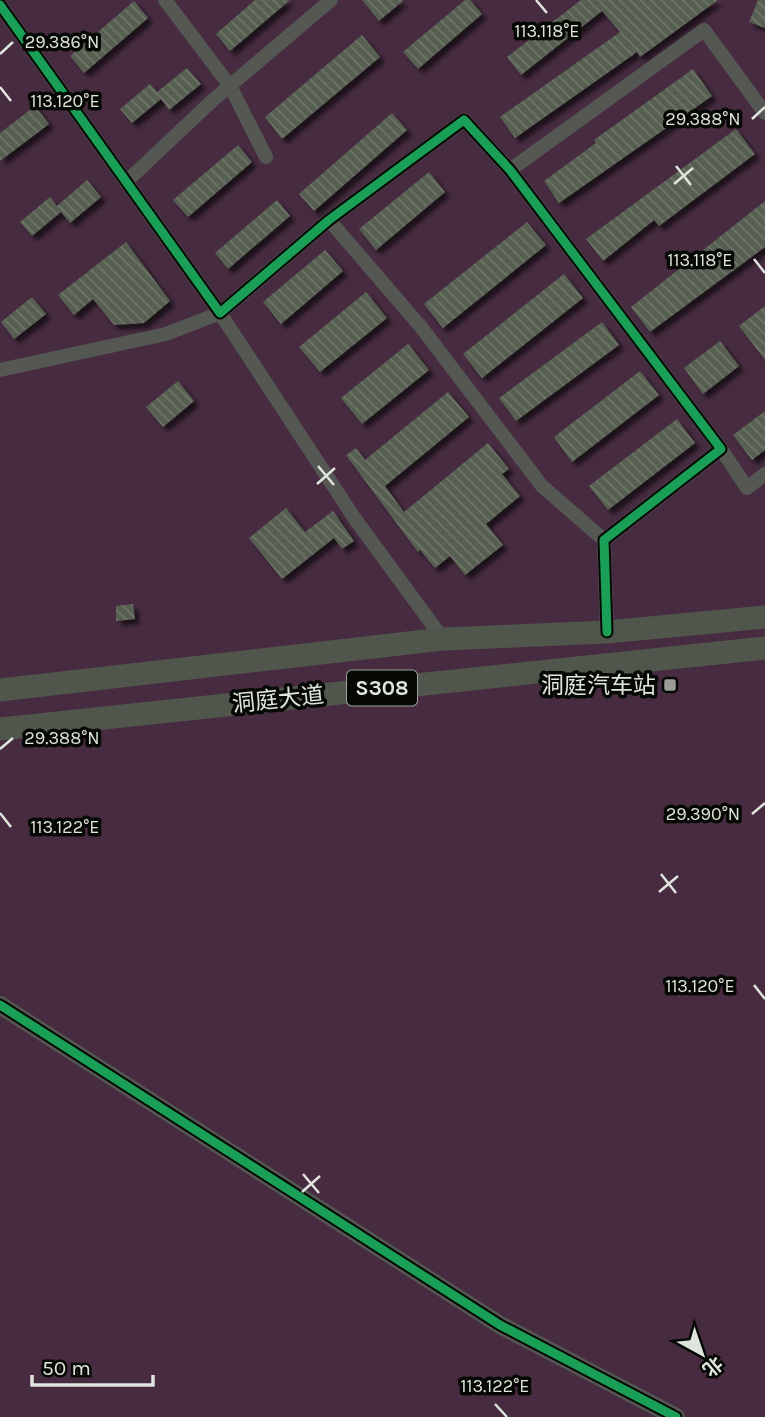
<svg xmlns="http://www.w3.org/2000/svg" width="765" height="1417" font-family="Karla,'Noto Sans SC',sans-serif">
	<defs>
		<pattern id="building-back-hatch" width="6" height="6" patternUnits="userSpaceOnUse" patternTransform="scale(1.75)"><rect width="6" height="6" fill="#575f51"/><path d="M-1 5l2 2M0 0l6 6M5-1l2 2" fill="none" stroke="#6f7669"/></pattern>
		<filter id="shadow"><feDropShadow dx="5" dy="5" stdDeviation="2" flood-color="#0009"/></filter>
	</defs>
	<rect width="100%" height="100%" fill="#191c17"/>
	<rect fill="#472c41" x="0" y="0" width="765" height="1417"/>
	<g fill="url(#building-back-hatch)" filter="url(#shadow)">
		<path d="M255,0H290L230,51L216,34Z"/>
		<path d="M362,0H404L379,21Z"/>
		<path d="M465,0H470L482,14L418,69L403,52Z"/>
		<path d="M581,0H718L640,57L637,52L515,138L500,117L620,32L602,11L521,75L507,57Z"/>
		<path d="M758,0H765V28L749,22Z"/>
		<path d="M134,1L148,18L84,73L70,56Z"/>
		<path d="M362,35L380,57L282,139L265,117Z"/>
		<path d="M187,68L201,84L169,110L161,99L132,123L120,109L150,84L157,92Z"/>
		<path d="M693,69L712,96L559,203L544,181L596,143L594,140Z"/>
		<path d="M35,106L49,124L0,161V133Z"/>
		<path d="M392,113L407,130L314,211L299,194Z"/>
		<path d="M736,129L755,154L659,226L654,220L603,261L586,239Z"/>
		<path d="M238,145L252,162L188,217L173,200Z"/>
		<path d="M429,172L445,192L376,250L359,229Z"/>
		<path d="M87,180L101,197L70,223L61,212L32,236L20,222L50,197L57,206Z"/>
		<path d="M277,200L290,216L228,269L215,253Z"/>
		<path d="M765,201V247L650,332L631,307Z"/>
		<path d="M527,222L546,245L443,328L424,304Z"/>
		<path d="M126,242L170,301L144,323L114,325L93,299L74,315L58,295Z"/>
		<path d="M325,250L343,271L281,324L263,302Z"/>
		<path d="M564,274L583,298L482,378L463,354Z"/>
		<path d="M366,292L387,318L320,372L299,347Z"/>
		<path d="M32,297L46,314L14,339L1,322Z"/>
		<path d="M765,306V360L739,326Z"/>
		<path d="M602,322L619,345L516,421L499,398Z"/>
		<path d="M720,341L739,366L703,394L684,368Z"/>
		<path d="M408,344L429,370L362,424L341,398Z"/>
		<path d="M640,371L659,395L572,462L554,437Z"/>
		<path d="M178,381L194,401L163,427L146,407Z"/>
		<path d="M448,392L469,417L385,486L404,512L488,443L509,469L502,474L520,496L486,524L503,545L465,575L450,556L435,568L420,550L418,552L346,455L356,448L365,460Z"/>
		<path d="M765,411V450L752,460L733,435Z"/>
		<path d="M677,419L695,443L608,510L589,486Z"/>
		<path d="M286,508L305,532L333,511L354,541L342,549L334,538L282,579L249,538Z"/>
		<path d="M133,604L135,619L116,621V606Z"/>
	</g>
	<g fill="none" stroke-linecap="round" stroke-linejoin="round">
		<g stroke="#545752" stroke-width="14">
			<path d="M165,0L230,86L266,157"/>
			<path d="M0,5L220,313L329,220L464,120L510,170L721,449L604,540L607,632"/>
			<path d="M510,170L704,30L765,113"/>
			<path d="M126,182L213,100L331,0"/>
			<path d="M329,220L421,327L542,486L604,540"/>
			<path d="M0,370L166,334L220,313L355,519L443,639"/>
			<path d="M721,449L747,488L765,474"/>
		</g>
		<path stroke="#545752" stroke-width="18" d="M0,1005L500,1325L676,1417"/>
		<g stroke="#50564b" stroke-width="23">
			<path d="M0,690L443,639L607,632L765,617"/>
			<path d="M0,729L765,648"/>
		</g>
		<g stroke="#060804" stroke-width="13">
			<g id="cycleway">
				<path d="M0,5L220,313L329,220L464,120L510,170L721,449L604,540L607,632"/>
				<path d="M0,1005L500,1325L676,1417"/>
			</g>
		</g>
		<use href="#cycleway" stroke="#1a9f57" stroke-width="9"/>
	</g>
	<path fill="none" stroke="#dfe4dc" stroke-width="2.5" d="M536,0L547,13M0,54L13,42M0,87L11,101M752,119L765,107M676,166L691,185M674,184L693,168M754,259L765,273M318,466L334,485M317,484L335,468M0,749L13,738M0,813L11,827M752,814L765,803M661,874L676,893M659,892L678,876M754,985L765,999M303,1174L319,1193M302,1192L320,1176M495,1404L507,1417"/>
	<rect fill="#9a9e97" stroke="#060804" stroke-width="2.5" x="663" y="678" width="14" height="14" rx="3.5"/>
	<g text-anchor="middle" stroke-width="7" stroke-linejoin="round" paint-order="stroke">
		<rect fill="#060804" stroke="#9ea29b" stroke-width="2" x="347" y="670.5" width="70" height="35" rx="5"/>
		<g font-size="21" font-weight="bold" fill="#dfe4dc">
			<text x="382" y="695">S308</text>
		</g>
		<g font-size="23" fill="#dfe4dc" stroke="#060804" text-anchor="end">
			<text x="656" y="693">洞庭汽车站</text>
		</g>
		<g font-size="23" fill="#dfe4dc" stroke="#060804">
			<text transform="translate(278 699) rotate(-6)" y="8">洞庭大道</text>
		</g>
	</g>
	<g font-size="18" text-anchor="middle" fill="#dfe4dc" stroke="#060804" stroke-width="7" stroke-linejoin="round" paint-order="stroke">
		<text x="547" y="37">113.118°E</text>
		<text x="62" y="48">29.386°N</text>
		<text x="65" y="107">113.120°E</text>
		<text x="703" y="125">29.388°N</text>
		<text x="700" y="266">113.118°E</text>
		<text x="62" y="744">29.388°N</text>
		<text x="703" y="820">29.390°N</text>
		<text x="65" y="833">113.122°E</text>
		<text x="700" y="992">113.120°E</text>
		<text x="495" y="1392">113.122°E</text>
	</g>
	<g transform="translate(702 1354) rotate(140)" stroke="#060804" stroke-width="5" paint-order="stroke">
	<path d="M0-5L12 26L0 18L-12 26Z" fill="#dfe4dc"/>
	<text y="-10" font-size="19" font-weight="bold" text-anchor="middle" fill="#dfe4dc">北</text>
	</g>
	<path d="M32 1375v10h121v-10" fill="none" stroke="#dfe4dc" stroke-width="3.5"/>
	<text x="42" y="1375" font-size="21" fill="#dfe4dc" stroke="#060804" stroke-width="5" paint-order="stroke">50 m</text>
</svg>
